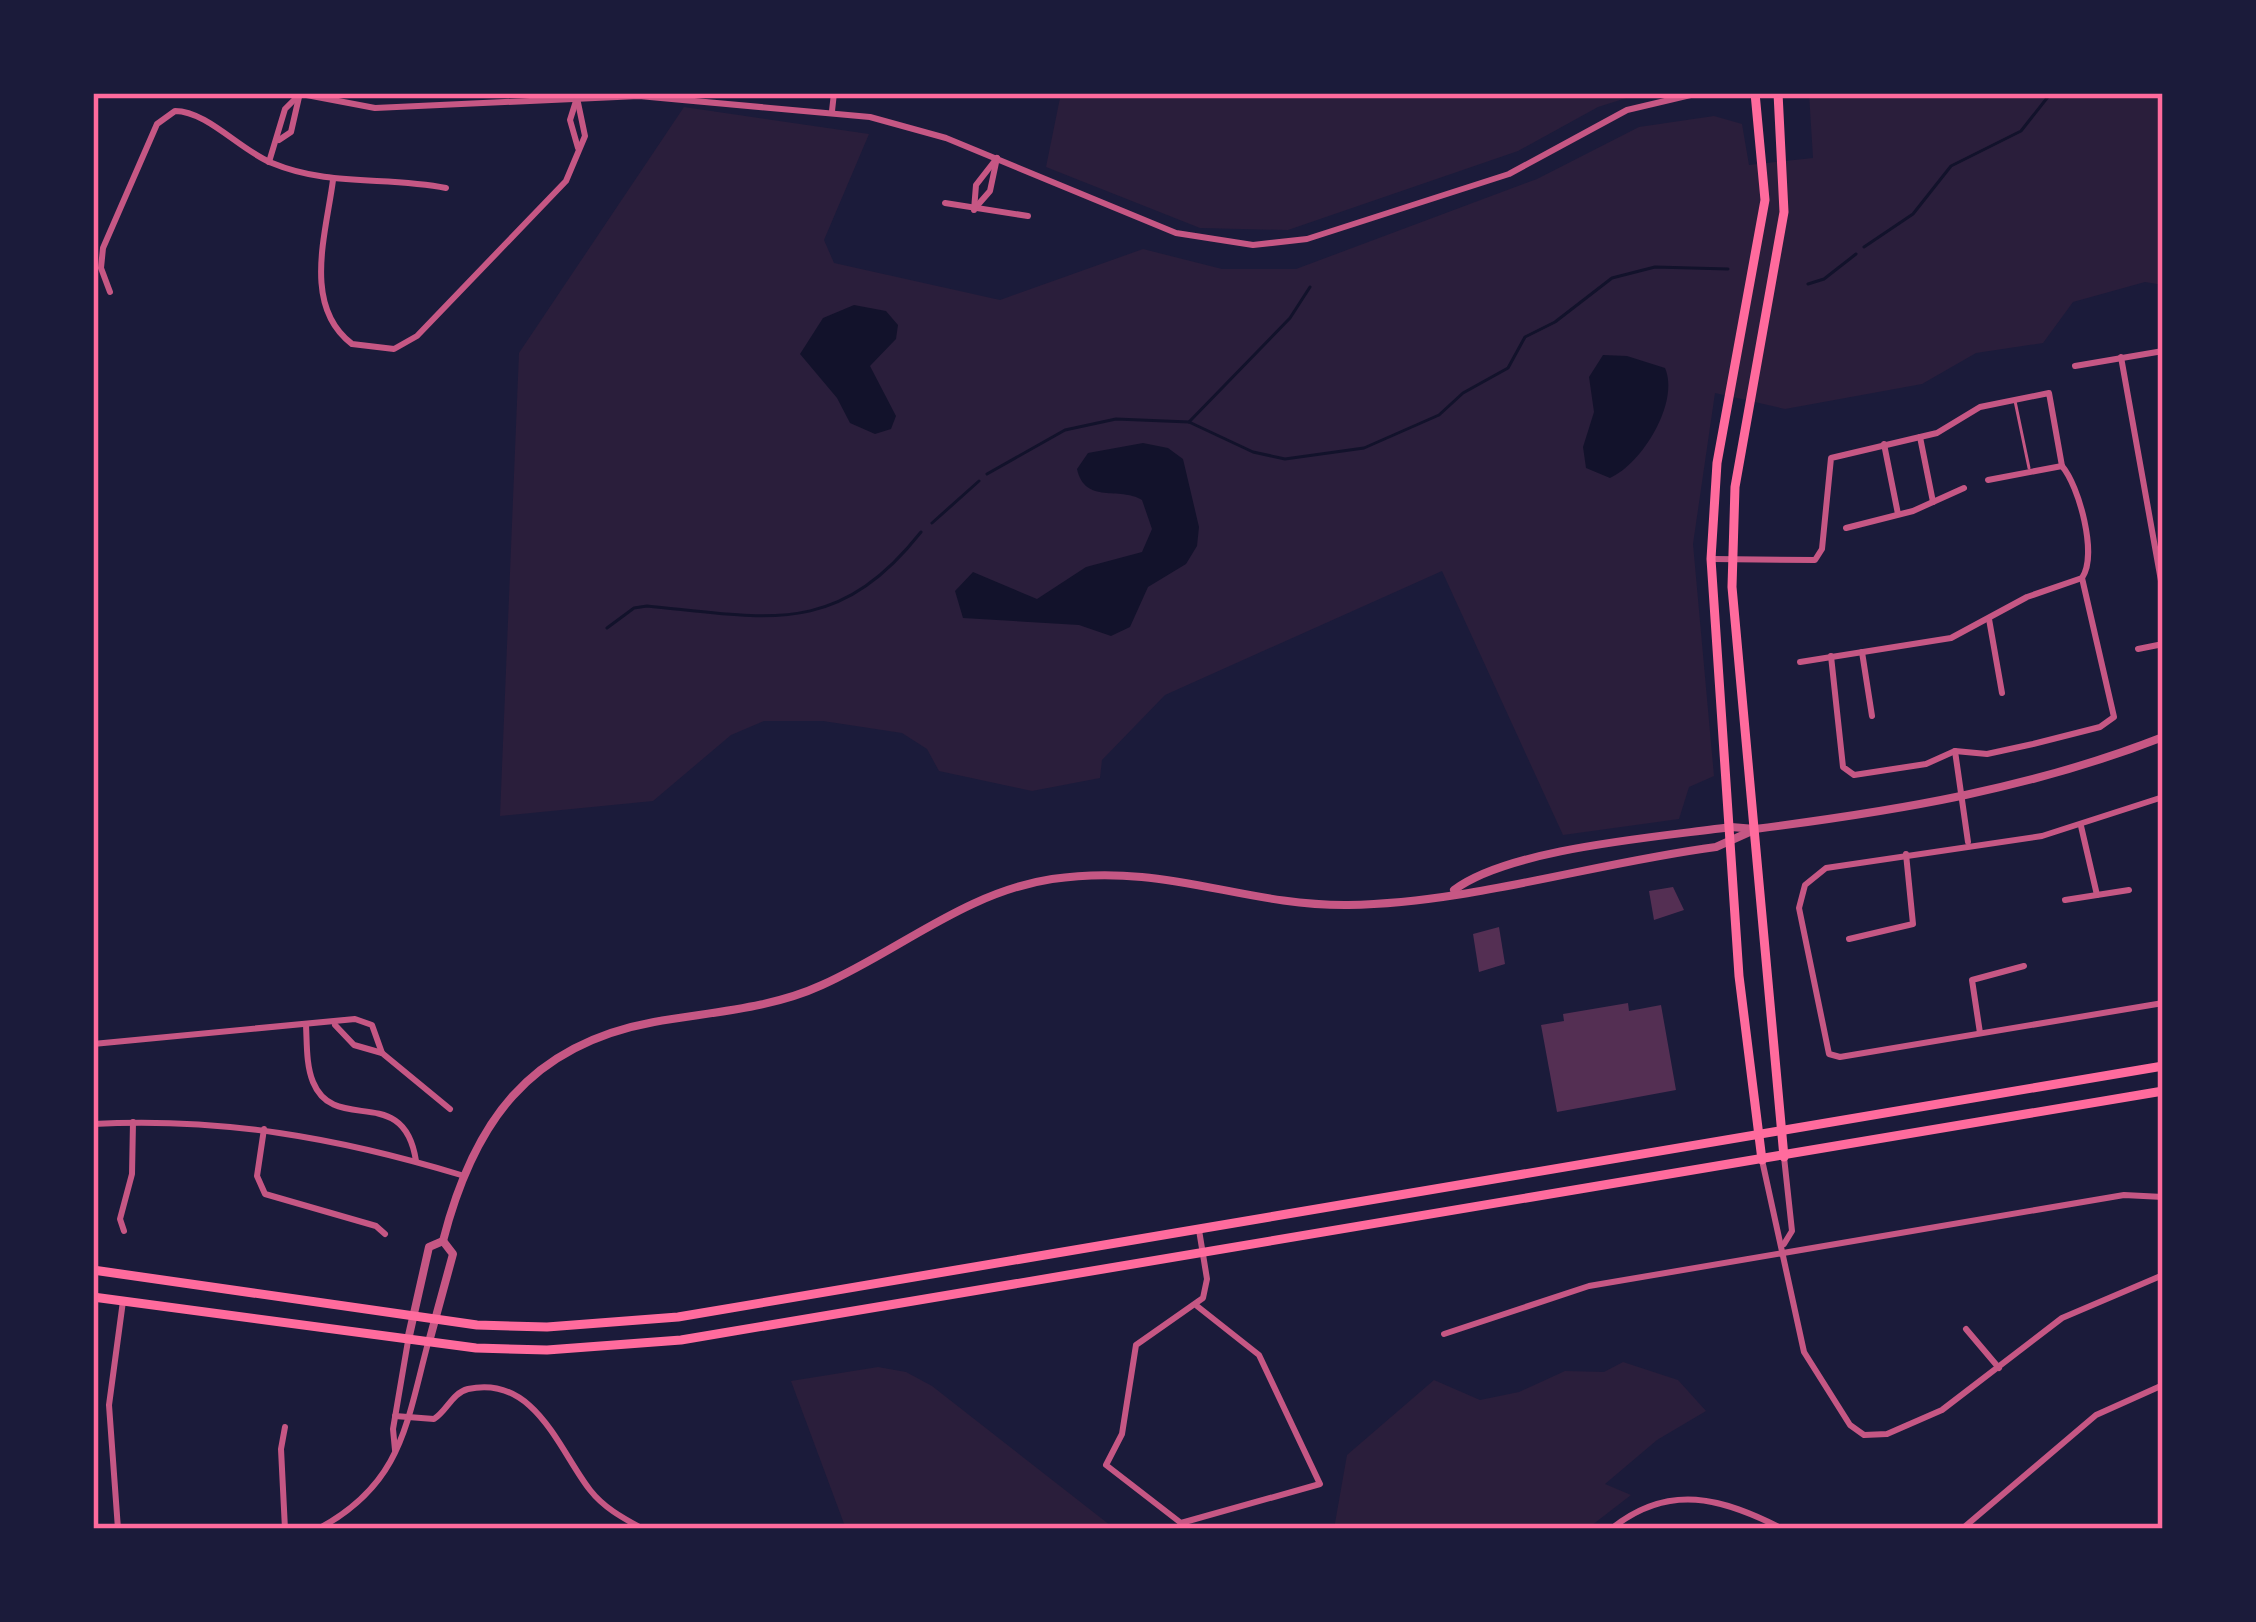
<svg xmlns="http://www.w3.org/2000/svg" width="2256" height="1622" font-family="'IBM Plex Serif',serif">
	<rect width="100%" height="100%" fill="#1b1b3a"/>
	<g fill="#2a1e3b">
		<path d="M1061,93H1642L1598,107L1518,151L1288,230L1200,228L1046,167Z"/>
		<path d="M1809,93H2163V285L2145,282L2073,302L2043,343L1976,353L1922,384L1785,409L1715,393L1693,544L1714,776L1689,787L1679,819L1563,835L1442,571L1165,695L1102,760L1100,778L1032,791L939,771L927,749L902,733L823,721H764L731,735L653,801L500,816L519,353L684,107L869,134L824,240L834,263L1000,300L1143,249L1222,269H1296L1537,179L1639,127L1714,116L1742,124L1749,165L1813,158Z"/>
		<path d="M1623,1362L1678,1380L1706,1411L1657,1440L1605,1484L1631,1495L1587,1529H1334L1347,1455L1434,1380L1480,1400L1519,1392L1565,1371L1604,1372Z"/>
		<path d="M878,1367L906,1372L932,1386L1115,1529H846L791,1381Z"/>
	</g>
	<g fill="#12122b">
		<path d="M854,305L886,311L898,325L896,339L870,366L896,416L891,429L875,434L850,423L837,398L800,354L823,318Z"/>
		<path d="M1627,356L1665,368C1680,402 1642,464 1610,478L1586,468L1583,447L1594,412L1589,377L1603,355Z"/>
		<path d="M1143,443L1168,448L1183,459L1199,527L1197,546L1186,564L1148,587L1130,627L1111,636L1079,625L963,618L955,591L973,572L1037,599L1086,567L1142,552L1152,529L1142,500C1120,486 1085,505 1077,469L1088,453Z"/>
	</g>
	<g fill="none" stroke-linecap="round" stroke-linejoin="round">
		<g stroke="#12122b" stroke-width="3">
			<path d="M1864,247L1913,214L1951,166L2021,131L2051,93"/>
			<path d="M1808,284L1824,279L1856,254"/>
			<path d="M1189,422L1290,318L1310,287"/>
			<path d="M987,474L1065,430L1116,419L1189,422L1253,452L1285,459L1364,448L1439,415L1463,393L1508,368L1525,337L1555,322L1612,278L1655,267L1728,269"/>
			<path d="M932,523L979,481"/>
			<path d="M607,628L634,608L647,606C768,618 837,638 921,532"/>
		</g>
	</g>
	<g fill="#542f53">
		<path d="M1673,887L1684,910L1654,920L1649,891Z"/>
		<path d="M1499,927L1505,964L1479,972L1473,934Z"/>
		<path d="M1628,1003L1629,1011L1661,1005L1676,1090L1557,1112L1541,1025L1564,1021L1563,1014Z"/>
	</g>
	<g fill="none" stroke-linecap="round" stroke-linejoin="round">
		<path stroke="#c65784" stroke-width="3" d="M2015,401L2029,468"/>
		<g stroke="#c65784" stroke-width="6">
			<path d="M296,93L375,108L639,96L870,117L946,138L1176,233L1253,245L1307,239L1509,174L1627,110L1699,93"/>
			<path d="M576,101L570,120L578,148"/>
			<path d="M832,111L834,93"/>
			<path d="M279,140L291,132L299,97"/>
			<path d="M269,162L285,109L299,95"/>
			<path d="M333,180C326,234 302,306 352,344L394,349L417,336L566,181L585,136L576,93"/>
			<path d="M945,203L1028,216"/>
			<path d="M976,207L990,191L997,158"/>
			<path d="M974,210L976,185L997,158"/>
			<path d="M110,292L101,268L103,248L157,124L175,111C207,111 241,151 272,163C329,187 388,176 446,188"/>
			<path d="M2121,357L2163,592"/>
			<path d="M2075,366L2163,351"/>
			<path d="M1920,437L1933,502"/>
			<path d="M1884,444L1898,514"/>
			<path d="M1846,528L1913,511L1964,488"/>
			<path d="M1713,559L1815,560L1822,549L1831,458L1937,433L1980,407L2049,393L2062,466"/>
			<path d="M1989,619L2002,693"/>
			<path d="M2138,649L2163,644"/>
			<path d="M1862,652L1872,716"/>
			<path d="M1831,656L1843,767L1854,775L1926,764L1955,751L1987,754L2033,744L2100,727L2114,717L2082,578C2098,555 2079,486 2062,466L1988,480"/>
			<path d="M1800,662L1951,638L2027,597L2082,578"/>
			<path d="M1955,751L1968,842"/>
			<path d="M2163,797L2042,836L1826,868L1805,885L1799,908L1829,1054L1840,1057L2163,1003"/>
			<path d="M2081,826L2097,895"/>
			<path d="M2065,900L2129,890"/>
			<path d="M1849,939L1913,924L1906,854"/>
			<path d="M306,1025C307,1043 306,1065 313,1082C335,1136 404,1081 416,1161"/>
			<path d="M335,1025L354,1045L382,1053L450,1109"/>
			<path d="M1980,1033L1972,980L2024,966"/>
			<path d="M93,1044L355,1019L372,1025L382,1053"/>
			<path d="M93,1124C221,1117 339,1138 461,1175"/>
			<path d="M264,1129L257,1176L265,1194L376,1226L385,1234"/>
			<path d="M1762,1160L1804,1352L1850,1425L1864,1435L1887,1434L1942,1410L2062,1318L2163,1275"/>
			<path d="M124,1231L120,1219L132,1174L133,1122"/>
			<path d="M1784,1244L1792,1231L1784,1157"/>
			<path d="M1197,1306L1259,1355L1320,1484L1181,1523L1106,1465L1122,1434L1136,1345L1203,1298L1207,1279L1199,1230"/>
			<path d="M1966,1329L1999,1368"/>
			<path d="M1444,1334L1589,1286L2124,1195L2163,1197"/>
			<path d="M395,1416L434,1419C447,1411 452,1393 468,1389C535,1374 560,1452 590,1490C604,1508 623,1518 643,1529"/>
			<path d="M285,1427L281,1449L285,1529"/>
			<path d="M395,1450L393,1429L408,1341"/>
			<path d="M118,1529L109,1405L123,1301"/>
			<path d="M318,1529C402,1484 406,1425 428,1343"/>
			<path d="M1611,1529C1669,1482 1722,1498 1783,1529"/>
			<path d="M1962,1529L2096,1415L2163,1385"/>
		</g>
		<g stroke="#c65784" stroke-width="8">
			<path d="M1454,890C1510,848 1659,837 1731,827L1755,829C1896,811 2030,789 2163,737"/>
			<path d="M443,1241C473,1124 528,1045 654,1022C710,1012 770,1009 822,985C900,950 966,892 1052,879C1165,862 1242,906 1348,905C1470,903 1594,863 1716,847L1754,830"/>
			<path d="M408,1340L429,1247L443,1241"/>
			<path d="M429,1342L453,1254L443,1241"/>
		</g>
		<g stroke="#ff6b9d" stroke-width="9">
			<path d="M1755,93L1765,200L1717,463L1711,559L1739,976L1762,1160"/>
			<path d="M1778,93L1784,212L1735,487L1732,587L1784,1157"/>
			<path d="M93,1270L477,1325L547,1327L678,1317L2163,1066"/>
			<path d="M93,1297L476,1348L547,1350L681,1340L2163,1091"/>
		</g>
	</g>
	<rect width="2256" height="1622" fill="none" stroke="#1b1b3a" stroke-width="192"/>
	<rect x="96" y="96" width="2064" height="1430" fill="none" stroke="#ff6b9d" stroke-width="4.5"/>
</svg>
